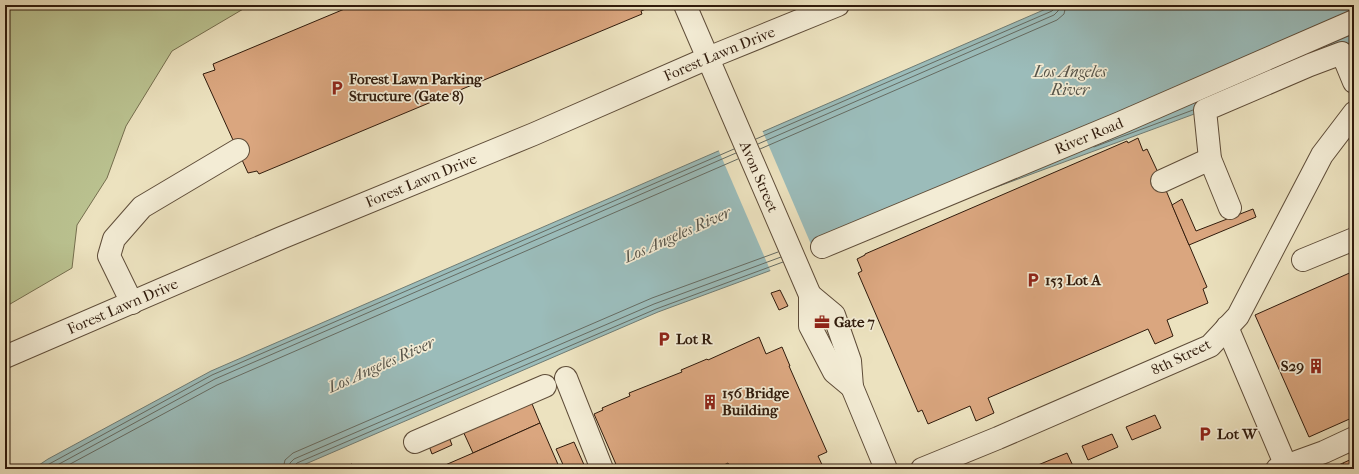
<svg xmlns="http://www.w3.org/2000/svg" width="1359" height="474" font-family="'IM FELL French Canon',serif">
	<rect width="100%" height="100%" fill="#ece2bf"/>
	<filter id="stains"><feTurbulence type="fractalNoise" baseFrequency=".005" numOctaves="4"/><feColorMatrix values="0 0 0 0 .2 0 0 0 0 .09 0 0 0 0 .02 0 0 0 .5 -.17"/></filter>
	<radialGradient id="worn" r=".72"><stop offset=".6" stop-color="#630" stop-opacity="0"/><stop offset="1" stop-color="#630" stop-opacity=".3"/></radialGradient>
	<path fill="#bac290" stroke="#756e4e" d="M5,5H250L172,51L126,126L107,178L77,225L72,268L5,307Z"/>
	<path fill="#9bbcba" stroke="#707c74" d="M1055,5H1354V55L658,312L294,469H33L48,459L211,371Z"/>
	<path fill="#ece2bf" d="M762,130L816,256L771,272L718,149Z"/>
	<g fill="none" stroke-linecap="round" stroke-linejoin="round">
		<g stroke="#666c63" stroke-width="1">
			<path d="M756,139L1052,11L1054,9L1055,5"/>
			<path d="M758,144L1054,15L1058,11L1060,5"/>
			<path d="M1094,147L1193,110"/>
			<path d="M760,149L1057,20L1064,14L1066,5"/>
			<path d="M40,469L212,375L734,149"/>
			<path d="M50,469L215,379L736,153"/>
			<path d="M61,469L217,385L738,159"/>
			<path d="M283,469L285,460L293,453L652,298L778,252"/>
			<path d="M289,469L290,463L294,459L654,304L781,257"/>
			<path d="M294,469L295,465L297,463L656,309L783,262"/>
		</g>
	</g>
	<g fill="#daa67f" stroke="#301b0c">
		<path d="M354,5H652L653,6L641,11L642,14L259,174L257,171L248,173L203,74L215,70L213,64Z"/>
		<path d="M1138,138L1143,151L1147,149L1162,181L1207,287L1203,289L1208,303L1167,320L1173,336L1155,344L1148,329L988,398L994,413L976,421L970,406L928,424L922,410L918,412L858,273L862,271L857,259L865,255V254L1127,141L1128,143Z"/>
		<path d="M1182,199L1196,231L1253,209L1256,217L1189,245L1172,205Z"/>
		<path d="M1354,271V417L1309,437L1255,315Z"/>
		<path d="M780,290L788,306L779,310L771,293Z"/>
		<path d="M822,314L827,326L821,329L816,317Z"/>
		<path d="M759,337L766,354L782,347L790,366H789L827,452L818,456L824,469H731L728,463L724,465V466L718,469H618L594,414L603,410L602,408L630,396L629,393L682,372L681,370L707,359L708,360Z"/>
		<path d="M530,399L540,423L473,453L462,429Z"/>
		<path d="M1155,415L1161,428L1132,440L1126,427Z"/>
		<path d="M540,423L560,469H436L473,453Z"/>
		<path d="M1112,434L1118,447L1088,460L1082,446Z"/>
		<path d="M449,437L452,445L432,454L429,446Z"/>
		<path d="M574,442L585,467L580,469H565L556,449Z"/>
		<path d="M1067,453L1073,466L1067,469H1040L1038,465Z"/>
		<path d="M1354,458V469H1345L1343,463Z"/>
		<path d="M1343,463L1345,469H1330Z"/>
		<path d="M352,464L354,469H339Z"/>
	</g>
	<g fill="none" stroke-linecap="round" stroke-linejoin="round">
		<g stroke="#5f4d39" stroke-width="24">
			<g id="minor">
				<path id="s1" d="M685,5L810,295V326L834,372L852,387"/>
				<path d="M1162,181L1210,159"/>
				<path d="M1230,208L1210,159L1205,110L1310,65L1342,53L1354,82"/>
				<path id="s2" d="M822,247L1120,123L1354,21"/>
				<path d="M1303,260L1354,239"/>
				<path d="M810,295L834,315L850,361L852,387L886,469"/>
				<path d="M132,303L109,256L114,239L142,207L238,150"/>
				<path d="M1227,327L1286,466"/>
				<path id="s3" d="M5,357L281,238L534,134L708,58L838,5"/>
				<path d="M566,378L602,469"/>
				<path d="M415,442L545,386"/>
				<path d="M922,469L998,438L1210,346L1238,316L1322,155L1354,113"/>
				<path d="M1277,469L1324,452L1354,438"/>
			</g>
		</g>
		<use href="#minor" stroke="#f3ecd5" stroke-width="22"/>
	</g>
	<defs>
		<g id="parking-bare" transform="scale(1.2)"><path d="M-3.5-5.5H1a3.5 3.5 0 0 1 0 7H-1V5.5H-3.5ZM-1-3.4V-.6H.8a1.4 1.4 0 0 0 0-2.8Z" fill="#8f2418" stroke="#f3ecd5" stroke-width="2.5" paint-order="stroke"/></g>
		<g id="office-bare" transform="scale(1.2)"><path d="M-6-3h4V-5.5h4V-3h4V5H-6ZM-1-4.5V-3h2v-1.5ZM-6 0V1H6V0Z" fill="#8f2418" stroke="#f3ecd5" stroke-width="2.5" paint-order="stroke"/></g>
		<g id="building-bare" transform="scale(1.2)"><path d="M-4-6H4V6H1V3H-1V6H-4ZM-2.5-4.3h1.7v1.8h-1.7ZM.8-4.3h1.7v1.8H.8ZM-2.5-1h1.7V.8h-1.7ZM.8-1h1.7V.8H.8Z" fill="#8f2418" stroke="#f3ecd5" stroke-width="2.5" paint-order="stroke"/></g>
	</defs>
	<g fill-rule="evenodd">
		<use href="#parking-bare" x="337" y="88"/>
		<use href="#parking-bare" x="1033" y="280"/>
		<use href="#office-bare" x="822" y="322"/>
		<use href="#parking-bare" x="664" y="339"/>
		<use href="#building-bare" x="1316" y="366"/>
		<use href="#building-bare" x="710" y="402"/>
		<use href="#parking-bare" x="1205" y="434"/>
	</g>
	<g text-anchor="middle" stroke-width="3.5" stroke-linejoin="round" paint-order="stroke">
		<g font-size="15" fill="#301b0c" stroke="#f3ecd5">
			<text dy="5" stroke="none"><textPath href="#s3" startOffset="776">Forest Lawn Drive</textPath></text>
			<text dy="5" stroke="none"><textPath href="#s2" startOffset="289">River Road</textPath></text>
			<text dy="5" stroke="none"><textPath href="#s1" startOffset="187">Avon Street</textPath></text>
			<text dy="5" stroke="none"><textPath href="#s3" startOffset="452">Forest Lawn Drive</textPath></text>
			<text dy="5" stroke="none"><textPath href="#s3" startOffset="128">Forest Lawn Drive</textPath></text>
			<text transform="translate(1181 357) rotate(-26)" y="5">8th Street</text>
		</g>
		<g font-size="15" font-weight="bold" fill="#301b0c" stroke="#f3ecd5" text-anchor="start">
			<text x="349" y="84">Forest Lawn Parking<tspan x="349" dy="17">Structure (Gate 8)</tspan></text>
			<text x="1045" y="285">153 Lot A</text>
			<text x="834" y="327">Gate 7</text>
			<text x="676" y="344">Lot R</text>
			<text x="1304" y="371" text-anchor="end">S29</text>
			<text x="722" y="398">156 Bridge<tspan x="722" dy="17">Building</tspan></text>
			<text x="1217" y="439">Lot W</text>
		</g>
		<g font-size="16" font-style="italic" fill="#555349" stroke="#f3ecd5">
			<text x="1070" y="77">Los Angeles<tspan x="1070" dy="18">River</tspan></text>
			<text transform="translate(677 234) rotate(-24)" y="6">Los Angeles River</text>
			<text transform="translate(381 364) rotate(-24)" y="6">Los Angeles River</text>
		</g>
	</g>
	<rect width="1359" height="474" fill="none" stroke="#ece2bf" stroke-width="20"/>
	<rect x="6" y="6" width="1347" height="462" fill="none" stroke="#301b0c" stroke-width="2"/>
	<rect x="10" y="10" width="1339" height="454" fill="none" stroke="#301b0c"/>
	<rect width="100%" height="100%" filter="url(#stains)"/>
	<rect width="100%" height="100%" fill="url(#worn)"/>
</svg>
